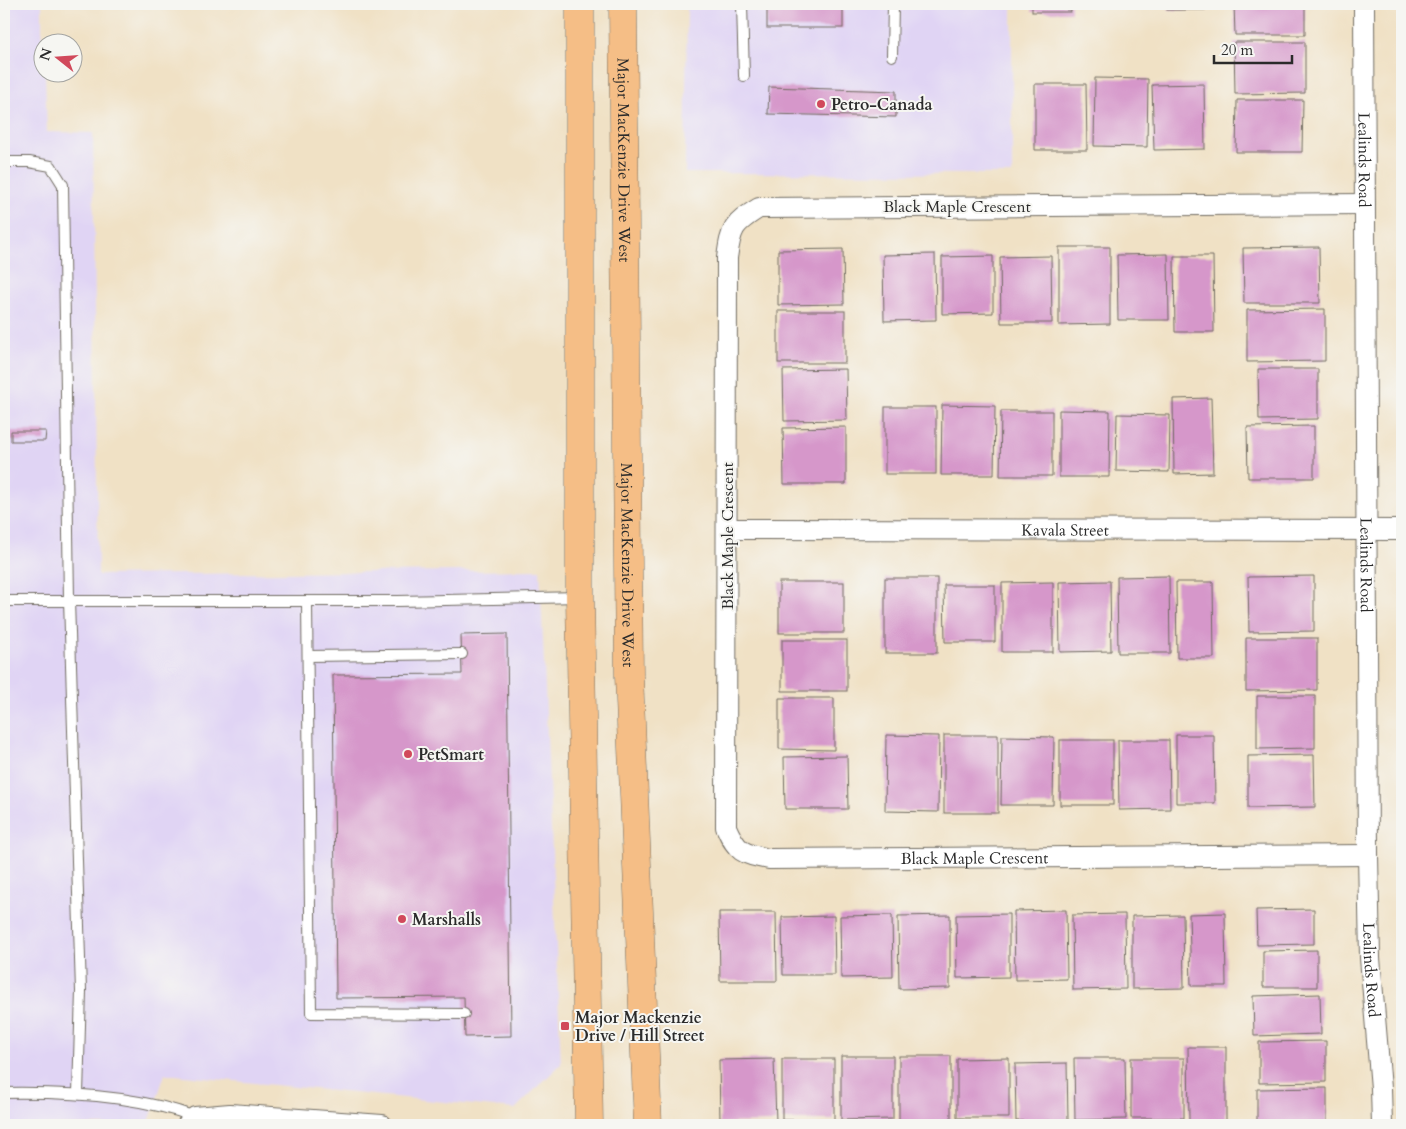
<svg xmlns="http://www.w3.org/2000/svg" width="1406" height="1129" font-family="Cardo,serif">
	<rect width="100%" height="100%" fill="#f6f6f2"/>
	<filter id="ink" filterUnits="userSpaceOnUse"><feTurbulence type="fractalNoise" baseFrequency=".02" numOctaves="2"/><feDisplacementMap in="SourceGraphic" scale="10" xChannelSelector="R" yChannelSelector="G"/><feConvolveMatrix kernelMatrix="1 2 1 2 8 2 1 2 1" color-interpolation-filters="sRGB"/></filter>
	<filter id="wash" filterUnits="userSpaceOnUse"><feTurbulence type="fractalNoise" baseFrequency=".0096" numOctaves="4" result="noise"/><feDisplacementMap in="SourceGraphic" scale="20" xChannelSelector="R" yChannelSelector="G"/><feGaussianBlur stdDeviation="1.12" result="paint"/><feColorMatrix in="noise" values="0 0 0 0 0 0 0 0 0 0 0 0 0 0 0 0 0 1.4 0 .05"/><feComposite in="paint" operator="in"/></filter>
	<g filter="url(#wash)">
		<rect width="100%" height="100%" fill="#f0e1c5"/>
		<g fill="#e0d4f4">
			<path d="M4,4H42V72L45,73L47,132L93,133L98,575L540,570L561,1064L515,1109L165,1074L148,1125H4Z"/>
			<path d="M687,4H1012V174L685,173Z"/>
		</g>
		<g id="blocks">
			<g fill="#d697ca">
				<rect x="767" y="4" width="76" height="24"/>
				<rect x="1032" y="4" width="39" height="8"/>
				<rect x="1167" y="4" width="38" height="6"/>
				<path d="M1234,4H1305V35H1235Z"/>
				<path d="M1234,42H1305V93L1235,94Z"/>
				<path d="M1095,78L1148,79L1147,147L1094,146Z"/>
				<path d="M1035,84H1086L1087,150H1035Z"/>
				<path d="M1204,84L1205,149L1154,150L1152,85Z"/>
				<path d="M769,87L896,91V117L768,114Z"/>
				<path d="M1237,100H1303L1302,152H1236Z"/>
				<path d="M1059,247H1110V324L1059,325Z"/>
				<path d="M1319,247L1320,303H1244L1243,248Z"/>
				<path d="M843,249L844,304L778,305V250Z"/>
				<path d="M935,254L936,320L884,321L883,255Z"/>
				<path d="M1168,254L1169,320H1118L1117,255Z"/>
				<path d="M993,256V313L942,314V257Z"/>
				<path d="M1051,256L1052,323H1001L1000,257Z"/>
				<path d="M1174,256H1213L1214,332H1175Z"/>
				<path d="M1325,309V361L1247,362V310Z"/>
				<rect x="778" y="311" width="67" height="52"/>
				<path d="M846,369L847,420L784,421L783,370Z"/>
				<path d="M1258,369H1318V419L1259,420Z"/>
				<path d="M1211,398L1213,473L1174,474L1173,399Z"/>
				<path d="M942,405L995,406L994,475H941Z"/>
				<rect x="885" y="407" width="51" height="67"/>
				<path d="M1059,410L1110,411L1109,477H1059Z"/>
				<path d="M1001,411H1052V476H1000Z"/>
				<path d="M1117,414L1170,415L1169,472L1116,471Z"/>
				<path d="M1314,426V478H1248L1247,427Z"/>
				<path d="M846,427V484H784L783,428Z"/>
				<path d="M11,431H46L45,441H11Z"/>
				<path d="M1169,576L1170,653H1118L1117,577Z"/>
				<path d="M1314,576V631L1249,632L1248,577Z"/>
				<rect x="885" y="578" width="52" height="75"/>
				<path d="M1110,581L1111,651L1060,652L1059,582Z"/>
				<rect x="779" y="582" width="65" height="51"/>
				<path d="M1053,582V652H1002V583Z"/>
				<path d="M1176,582H1213L1214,658H1177Z"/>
				<path d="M944,585H995V642H945Z"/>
				<path d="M507,634L511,1036L465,1037L464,997L336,998L333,675L462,674L461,635Z"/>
				<path d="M1246,638H1317V690L1246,691Z"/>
				<rect x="782" y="640" width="65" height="51"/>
				<path d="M1257,696H1315V748L1257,749Z"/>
				<path d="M779,698H834V750L779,749Z"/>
				<path d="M886,735L939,736L938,812L885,811Z"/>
				<rect x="944" y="735" width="54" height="78"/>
				<path d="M1176,735H1214L1215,803H1176Z"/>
				<path d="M1002,736L1054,737L1053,805H1001Z"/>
				<rect x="1060" y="740" width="53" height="65"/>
				<path d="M1118,740H1169L1170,809L1119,810Z"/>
				<path d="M1314,755L1315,807L1248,808V756Z"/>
				<path d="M847,756L848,809H785L784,757Z"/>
				<path d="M1314,909V944L1257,945L1256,910Z"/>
				<path d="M1066,910L1067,979L1015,980L1014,911Z"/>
				<path d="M719,912H776L777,981H720Z"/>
				<path d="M1225,913L1226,986H1191L1189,914Z"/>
				<path d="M1009,914V977L957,978L956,915Z"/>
				<path d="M1125,914L1126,989L1073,990L1072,915Z"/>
				<path d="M892,915L893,977L841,978L840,916Z"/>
				<path d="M950,915V988L899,989L898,916Z"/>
				<path d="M1183,915L1184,988L1132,989V916Z"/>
				<path d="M834,916L835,975H783L782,917Z"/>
				<path d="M1317,950V987H1263V951Z"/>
				<path d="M1320,994L1321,1034L1254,1036L1253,996Z"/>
				<path d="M1326,1041V1082L1259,1083V1042Z"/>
				<path d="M1188,1047H1226V1121H1189Z"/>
				<path d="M841,1056H893V1119L841,1120Z"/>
				<rect x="899" y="1056" width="52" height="67"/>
				<path d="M1009,1058V1118H957V1059Z"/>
				<path d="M1074,1058H1125L1126,1119L1075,1120Z"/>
				<rect x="1131" y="1058" width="53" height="60"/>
				<path d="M774,1059L776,1122L720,1123L719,1060Z"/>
				<rect x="782" y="1059" width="52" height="61"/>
				<path d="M1067,1063L1068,1120L1016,1121L1015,1064Z"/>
				<path d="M1327,1088V1125H1257V1089Z"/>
			</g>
		</g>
	</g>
	<g filter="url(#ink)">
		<use href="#blocks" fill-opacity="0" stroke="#706b61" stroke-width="1"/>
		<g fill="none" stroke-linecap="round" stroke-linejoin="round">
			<g stroke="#706b61" stroke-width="12">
				<g id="service">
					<path d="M742,4L744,76"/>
					<path d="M892,56L893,4"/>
					<path d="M4,162H29L51,166L63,185L69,600L81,991L78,1094"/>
					<path d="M4,601H398L580,597"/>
					<path d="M307,601L311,1013L464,1014"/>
					<path d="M308,656L462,654"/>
					<path d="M4,1093C65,1092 137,1095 195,1117"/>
				</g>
			</g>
			<g stroke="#706b61" stroke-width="22">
				<g id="minor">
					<path id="s1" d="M1364,4L1368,855L1370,958L1381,1088L1382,1125"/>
					<path id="s2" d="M1365,204L759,208C733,224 731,228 727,258L726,827C737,852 742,854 769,859L1368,855"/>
					<path id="s3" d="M727,529L1402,530"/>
					<path d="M187,1125L195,1117L230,1114L382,1125"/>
				</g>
			</g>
			<g stroke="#706b61" stroke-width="29">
				<g id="primary">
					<path d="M580,4V597L589,1125"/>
					<path id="s4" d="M623,4L629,676L648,1125"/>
				</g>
			</g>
			<use href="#service" stroke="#fff" stroke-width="10"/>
			<use href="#minor" stroke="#fff" stroke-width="20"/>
			<use href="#primary" stroke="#f5be86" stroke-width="28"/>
		</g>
	</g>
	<g fill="#d1495b" stroke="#f6f6f2" stroke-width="2">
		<circle cx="821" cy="104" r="5"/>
		<circle cx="408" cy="754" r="5"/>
		<circle cx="402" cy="919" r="5"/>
		<rect x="560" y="1021" width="10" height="10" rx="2.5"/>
	</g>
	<g text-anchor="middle" stroke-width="4" stroke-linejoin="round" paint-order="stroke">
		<g font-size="16" font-weight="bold" fill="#2b2b2b" stroke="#f6f6f2" text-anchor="start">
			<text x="831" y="110">Petro-Canada</text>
			<text x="418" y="760">PetSmart</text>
			<text x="412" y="925">Marshalls</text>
			<text x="575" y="1023">Major Mackenzie<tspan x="575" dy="18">Drive / Hill Street</tspan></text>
		</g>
		<g font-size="16" fill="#2b2b2b" stroke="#f6f6f2">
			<text dy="6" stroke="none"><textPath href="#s4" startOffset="156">Major MacKenzie Drive West</textPath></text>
			<text dy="6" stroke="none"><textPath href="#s1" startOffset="156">Lealinds Road</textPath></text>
			<text x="957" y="212">Black Maple Crescent</text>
			<text dy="6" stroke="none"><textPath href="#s3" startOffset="338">Kavala Street</textPath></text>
			<text transform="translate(727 536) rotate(-90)" y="6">Black Maple Crescent</text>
			<text dy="6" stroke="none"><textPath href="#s4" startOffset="561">Major MacKenzie Drive West</textPath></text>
			<text dy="6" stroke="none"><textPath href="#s1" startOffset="561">Lealinds Road</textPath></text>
			<text dy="6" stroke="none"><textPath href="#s2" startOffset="1501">Black Maple Crescent</textPath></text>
			<text dy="6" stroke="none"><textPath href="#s1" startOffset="966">Lealinds Road</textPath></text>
		</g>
	</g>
	<rect width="1406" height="1129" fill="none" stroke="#f6f6f2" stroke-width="20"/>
	<g transform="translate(58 58) rotate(287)"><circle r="24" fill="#f6f6f2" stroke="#a5a5a2"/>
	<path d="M0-4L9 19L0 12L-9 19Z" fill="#d1495b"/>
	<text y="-8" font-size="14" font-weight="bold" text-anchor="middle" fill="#2b2b2b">N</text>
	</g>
	<path d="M1214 55v8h78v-8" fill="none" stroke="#2b2b2b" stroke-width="2.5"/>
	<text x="1221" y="55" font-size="15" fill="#2b2b2b" stroke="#f6f6f2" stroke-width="4" paint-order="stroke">20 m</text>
</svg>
